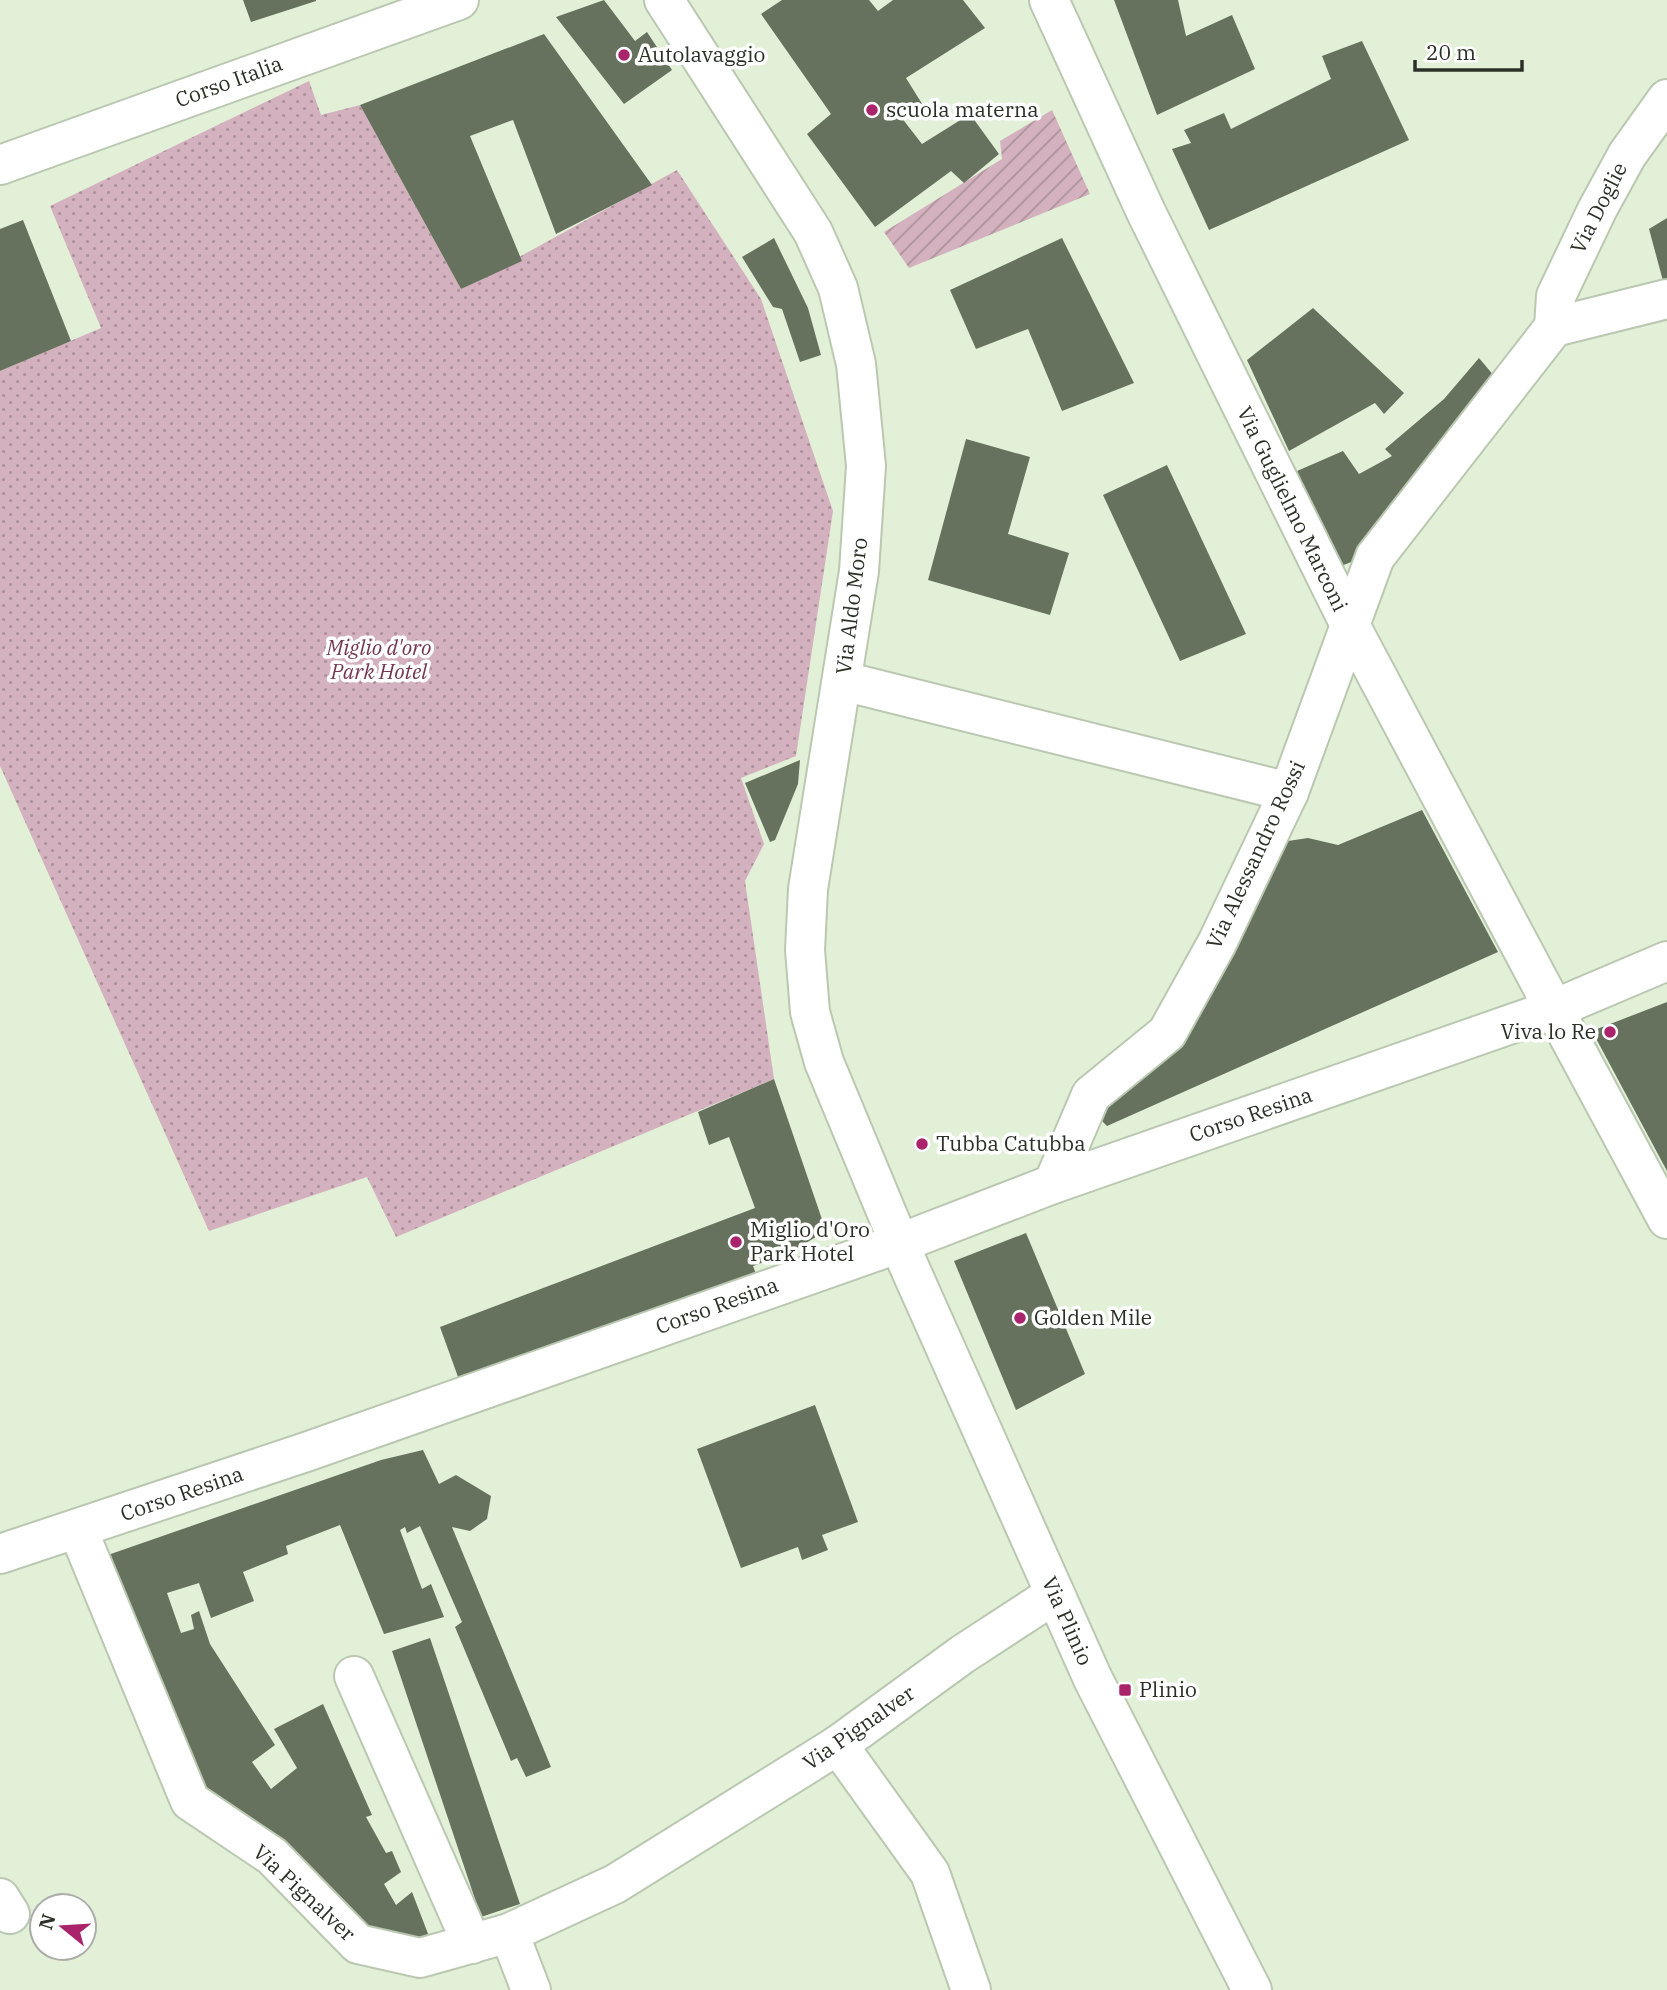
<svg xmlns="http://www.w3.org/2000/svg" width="1667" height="1990" font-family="'IBM Plex Serif',serif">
	<defs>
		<pattern id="grass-dots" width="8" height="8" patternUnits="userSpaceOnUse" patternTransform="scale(1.75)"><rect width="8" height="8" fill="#d4b1be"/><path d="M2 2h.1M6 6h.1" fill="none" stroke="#ac919a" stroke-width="1.8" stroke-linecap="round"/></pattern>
		<pattern id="garden-furrows" width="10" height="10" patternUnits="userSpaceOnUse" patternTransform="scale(1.75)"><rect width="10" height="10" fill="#d4b1be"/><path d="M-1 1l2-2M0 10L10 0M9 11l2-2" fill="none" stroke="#ac919a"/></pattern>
	</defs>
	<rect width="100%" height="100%" fill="#e2f0d8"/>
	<path fill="url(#grass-dots)" d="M309,81L321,115L360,105L461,289L677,170L761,299L833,511L796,756L741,778L764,844L745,881L774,1079L396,1237L367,1177L209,1231L0,766V371L101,328L50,206Z"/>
	<path fill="url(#garden-furrows)" d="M1052,110L1090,194L909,268L884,232L1002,159L1000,141Z"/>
	<g fill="#66725e">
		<path d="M243,0H316V1L251,22Z"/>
		<path d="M604,0L635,41L647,32L672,70L624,104L556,17Z"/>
		<path d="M782,0H869L878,11L893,0H963L985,28L906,78L924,107L901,117L922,144L970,114L999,154L964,183L951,171L875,227L807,134L831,114L761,14Z"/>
		<path d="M1114,0H1178L1186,36L1232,15L1255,69L1157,115Z"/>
		<path d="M544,34L652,185L556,234L513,120L470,136L522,261L461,289L360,105Z"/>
		<path d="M1362,41L1409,140L1209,230L1172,149L1191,143L1184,130L1224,113L1231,129L1331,79L1322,56Z"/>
		<path d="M1667,218V292H1666L1649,229Z"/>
		<path d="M23,220L71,341L0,371V229Z"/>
		<path d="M774,238L808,308L821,355L800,362L782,309L773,307L742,257Z"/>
		<path d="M1062,238L1134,383L1062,411L1028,329L976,349L950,290Z"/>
		<path d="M1313,308L1404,393L1384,414L1375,403L1289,451L1247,360Z"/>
		<path d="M1479,358L1500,383L1359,559L1341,566L1297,471L1343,451L1359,474L1392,456L1385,449L1444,399Z"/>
		<path d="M966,439L1030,457L1008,534L1069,553L1050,615L928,580Z"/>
		<path d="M1167,465L1246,634L1180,661L1103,495Z"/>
		<path d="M800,760L798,784L775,840L770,842L745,783Z"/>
		<path d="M1422,810L1498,952L1107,1126L1097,1116L1269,863L1288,841L1308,838L1338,845Z"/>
		<path d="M1667,1002V1171L1592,1031Z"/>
		<path d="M774,1079L826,1231L789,1253L753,1266L759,1282L462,1388L440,1327L755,1208L729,1137L709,1145L698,1112Z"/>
		<path d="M1026,1233L1085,1374L1016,1410L954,1261Z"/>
		<path d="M815,1405L858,1522L822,1535L828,1550L802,1560L798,1547L741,1568L697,1449Z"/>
		<path d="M423,1450L439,1484L456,1475L491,1496L487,1519L470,1531L452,1527L551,1767L526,1777L517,1758L511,1761L455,1627L462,1622L420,1526L407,1533L405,1527L400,1530L422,1589L431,1584L444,1617L384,1634L340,1525L286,1546L288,1554L243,1572L254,1601L211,1618L199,1583L167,1593L181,1633L194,1629L191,1615L199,1611L210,1644L275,1745L252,1762L271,1789L297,1768L274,1729L323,1704L372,1815L366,1817L386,1853L392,1851L401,1872L384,1884L396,1905L412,1892L435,1952L388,1943L293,1859L204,1786L105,1556L381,1460Z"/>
		<path d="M430,1638L520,1904L481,1917L392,1651Z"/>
	</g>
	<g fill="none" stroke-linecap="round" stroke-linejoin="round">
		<g stroke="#bac8b1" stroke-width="42">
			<g id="minor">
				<path d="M664,0L813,232L838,288L856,364L866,466L859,571L808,889L805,950L810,1012L824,1062L908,1264L1093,1679L1252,1990"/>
				<path d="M1049,0L1146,212L1349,623L1554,1009"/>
				<path d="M0,165L459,0"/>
				<path d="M1554,327L1556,296L1597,210L1627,155L1667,99"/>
				<path d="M843,681L1289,792"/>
				<path d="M1053,1184L1091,1095L1167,1033L1217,943L1289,792L1375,557L1554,327L1667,299"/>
				<path d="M78,1530L190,1801L272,1856L358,1944L420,1958L509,1933L615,1884L838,1745L963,1654L1055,1594"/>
				<path d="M354,1676L472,1944"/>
				<path d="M838,1745L930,1873L971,1990"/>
				<path d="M0,1898L10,1914"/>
				<path d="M509,1933L531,1990"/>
			</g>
		</g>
		<g stroke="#bac8b1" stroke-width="42">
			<g id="major">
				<path d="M1554,1009L1667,1219"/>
				<path d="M0,1554L306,1452L900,1243L1053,1184L1554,1009L1667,961"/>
			</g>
		</g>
		<use href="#minor" stroke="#fff" stroke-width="38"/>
		<use href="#major" stroke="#fff" stroke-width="38"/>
	</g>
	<g fill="#aa246c" stroke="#fff" stroke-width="2.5">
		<circle cx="624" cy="55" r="7"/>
		<circle cx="872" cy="110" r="7"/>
		<circle cx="1610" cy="1032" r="7"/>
		<circle cx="922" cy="1144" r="7"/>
		<circle cx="736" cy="1242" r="7"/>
		<circle cx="1020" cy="1318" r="7"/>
		<rect x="1118" y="1683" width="14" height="14" rx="3.5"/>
	</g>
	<g text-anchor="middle" stroke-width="7" stroke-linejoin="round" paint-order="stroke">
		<g font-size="21" fill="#2c3128" stroke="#fff" text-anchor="start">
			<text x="638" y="62">Autolavaggio</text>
			<text x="886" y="117">scuola materna</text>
			<text x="1596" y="1039" text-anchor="end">Viva lo Re</text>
			<text x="936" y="1151">Tubba Catubba</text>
			<text x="750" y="1237">Miglio d'Oro<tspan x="750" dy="24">Park Hotel</tspan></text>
			<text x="1034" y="1325">Golden Mile</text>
			<text x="1139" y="1697">Plinio</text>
		</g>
		<g font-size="21" fill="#2c3128" stroke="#fff">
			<text transform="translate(229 82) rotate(-20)" y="7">Corso Italia</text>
			<text transform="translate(1599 208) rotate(-63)" y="7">Via Doglie</text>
			<text transform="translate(1292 509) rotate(64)" y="7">Via Guglielmo Marconi</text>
			<text transform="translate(852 606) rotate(-83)" y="7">Via Aldo Moro</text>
			<text transform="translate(1256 855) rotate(-65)" y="7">Via Alessandro Rossi</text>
			<text transform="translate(1251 1115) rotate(-19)" y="7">Corso Resina</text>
			<text transform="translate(717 1306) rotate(-20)" y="7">Corso Resina</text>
			<text transform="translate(182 1494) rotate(-19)" y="7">Corso Resina</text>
			<text transform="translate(1067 1621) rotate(66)" y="7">Via Plinio</text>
			<text transform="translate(859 1728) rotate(-35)" y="7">Via Pignalver</text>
			<text transform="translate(304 1893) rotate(43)" y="7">Via Pignalver</text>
		</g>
		<g font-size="21" font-style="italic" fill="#743652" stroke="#fff">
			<text x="379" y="655">Miglio d'oro<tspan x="379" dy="24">Park Hotel</tspan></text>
		</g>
	</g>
	<g transform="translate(63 1927) rotate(288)"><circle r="33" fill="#ffffff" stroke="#abada9" stroke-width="2"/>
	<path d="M0-5L12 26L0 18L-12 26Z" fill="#aa246c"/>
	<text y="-10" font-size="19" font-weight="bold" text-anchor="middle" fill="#2c3128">N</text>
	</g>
	<path d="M1415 60v10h107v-10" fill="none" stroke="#2c3128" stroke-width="3.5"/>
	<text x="1426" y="60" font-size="21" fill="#2c3128" stroke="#ffffff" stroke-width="5" paint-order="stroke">20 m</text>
</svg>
